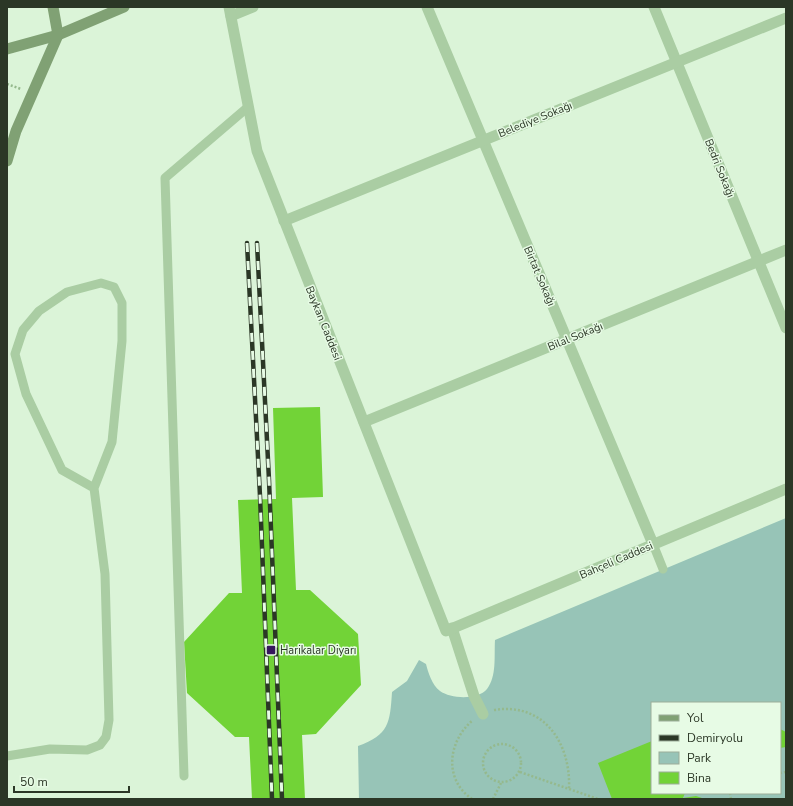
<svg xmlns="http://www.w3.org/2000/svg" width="793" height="806" font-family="'Nunito Sans',sans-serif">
	<rect width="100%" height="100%" fill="#dbf4d8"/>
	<path fill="#97c4b7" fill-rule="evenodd" d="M786,518V799H359L358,746C389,735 390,723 392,692L407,681L419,660L426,664C428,672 432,685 440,691C451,699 478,700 487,689C497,676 494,656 495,640ZM652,703H780V793H652Z"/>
	<g fill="#72d337">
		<path d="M320,407L323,497L292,498L296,590H310L358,634L361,685L316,734L302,735L305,799H252L249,737H235L187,693L184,642L229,593H242L238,500L276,499L273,408Z"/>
		<path d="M780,729L786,732V747L780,748Z"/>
		<path d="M652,741V793H685L683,798L696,796L705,799H612L598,763Z"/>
	</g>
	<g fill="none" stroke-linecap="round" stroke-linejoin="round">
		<g stroke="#95b98d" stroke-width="2.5" stroke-dasharray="2 2" stroke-linecap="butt">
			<path d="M7,84L21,89"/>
			<path d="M494,710C544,702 571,743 569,789"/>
			<circle cx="502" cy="763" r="19"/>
			<path d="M520,772L598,799"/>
			<path d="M780,773L786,772"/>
			<path d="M730,793L731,799"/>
			<path d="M472,799C443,779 448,741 473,720"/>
			<path d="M493,799L501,783"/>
		</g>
		<g stroke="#aacda3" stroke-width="9">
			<path d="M653,544L663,569"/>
			<path d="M7,756L50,749L87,750L100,745L106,737L109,720L105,574L94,488L112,442L122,341V303L114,287L101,283L67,292L39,311L23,330L15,354L26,394L62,470L94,488"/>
			<path d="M184,776L165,178L248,107"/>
		</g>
		<path stroke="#aacda3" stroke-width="11" d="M452,628L474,696L483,714"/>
		<g stroke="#aacda3" stroke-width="11">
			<path d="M427,7L653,544"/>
			<path d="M654,7L786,328"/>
			<path d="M231,16L253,7"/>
			<path d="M284,221L786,18"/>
			<path d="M364,422L786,250"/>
		</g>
		<path stroke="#aacda3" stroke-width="11" d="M229,7L257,151L446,631L786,489"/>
		<g stroke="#80a174" stroke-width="11">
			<path d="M53,7L58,35"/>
			<path d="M7,49L58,35L124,7"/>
			<path d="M7,161L16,131L58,35"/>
		</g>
		<g stroke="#2b3726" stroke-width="4.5">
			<g id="rail">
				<path d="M247,243L260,496L272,799"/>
				<path d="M257,243L269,480L282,799"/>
			</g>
		</g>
		<use href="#rail" stroke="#e7fbe5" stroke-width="3" stroke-dasharray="9" stroke-linecap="butt"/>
	</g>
	<rect fill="#36175d" stroke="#e7fbe5" stroke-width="1.5" x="266" y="645" width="10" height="10" rx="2"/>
	<g text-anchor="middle" stroke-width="3" stroke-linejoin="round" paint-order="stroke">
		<g font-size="11" fill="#2b3726" stroke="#e7fbe5">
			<text transform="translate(535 119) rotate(-22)" y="4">Belediye Sokağı</text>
			<text transform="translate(720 168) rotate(68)" y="4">Bedri Sokağı</text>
			<text transform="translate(540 276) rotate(67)" y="4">Birtat Sokağı</text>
			<text transform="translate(324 323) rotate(68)" y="4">Baykan Caddesi</text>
			<text transform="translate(575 336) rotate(-22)" y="4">Bilal Sokağı</text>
			<text transform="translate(616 560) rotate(-23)" y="4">Bahçeli Caddesi</text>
		</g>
		<g font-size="11" fill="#2b3726" stroke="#e7fbe5" text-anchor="start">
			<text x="280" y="654">Harikalar Diyarı</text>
		</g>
	</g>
	<rect width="793" height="806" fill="none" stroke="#2b3726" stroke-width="16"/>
	<rect x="651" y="702" width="130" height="92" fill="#e7fbe5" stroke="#9cad99"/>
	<rect x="659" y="715" width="20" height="6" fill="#80a174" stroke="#9cad99"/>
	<text x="687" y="722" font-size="12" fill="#2b3726">Yol</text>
	<rect x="659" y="735" width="20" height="6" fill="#2b3726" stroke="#9cad99"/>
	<text x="687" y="742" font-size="12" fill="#2b3726">Demiryolu</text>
	<rect x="659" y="752" width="20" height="12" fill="#97c4b7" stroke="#9cad99"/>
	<text x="687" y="762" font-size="12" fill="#2b3726">Park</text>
	<rect x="659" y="772" width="20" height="12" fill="#72d337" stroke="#9cad99"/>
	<text x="687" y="782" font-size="12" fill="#2b3726">Bina</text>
	<path d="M14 786v6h115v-6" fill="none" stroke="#2b3726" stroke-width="2"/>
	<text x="20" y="786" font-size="12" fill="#2b3726" stroke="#e7fbe5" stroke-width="3" paint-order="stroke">50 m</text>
</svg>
